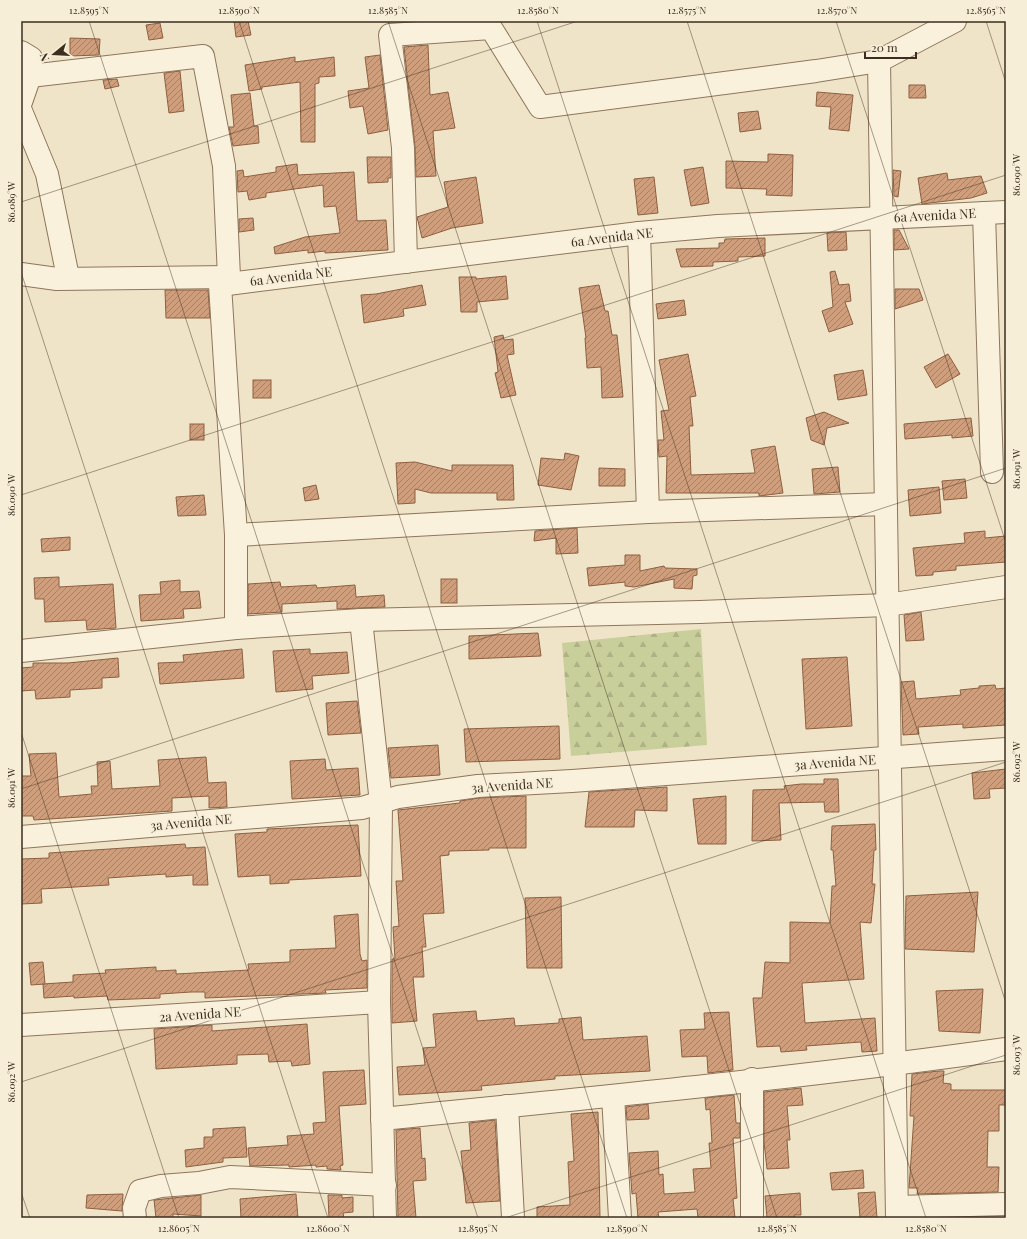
<svg xmlns="http://www.w3.org/2000/svg" width="1027" height="1239" font-family="'Playfair Display',serif">
	<defs>
		<pattern id="forest-firs" width="22" height="20" patternUnits="userSpaceOnUse"><rect width="22" height="20" fill="#c9cf9b"/><path d="M5 1l3.5 6h-7zM16 11l3.5 6h-7z" fill="#aeb285"/></pattern>
		<pattern id="building-hatch" width="6" height="6" patternUnits="userSpaceOnUse"><rect width="6" height="6" fill="#cf9f7d"/><path d="M-1 1l2-2M0 6l6-6M5 7l2-2" fill="none" stroke="#a98266"/></pattern>
	</defs>
	<rect width="100%" height="100%" fill="#f0e4c8"/>
	<path fill="url(#forest-firs)" d="M701,629L707,745L571,756L562,643Z"/>
	<g fill="url(#building-hatch)" stroke="#8d5f41">
		<path d="M234,21H248L251,35L236,37Z"/>
		<path d="M160,23L163,38L149,40L146,25Z"/>
		<path d="M70,38L100,39L99,55L70,56Z"/>
		<path d="M428,45L430,95L448,92L455,128L433,131L436,176L416,177L415,147L404,47Z"/>
		<path d="M380,55L388,130L368,134L363,106L350,108L348,91L369,88L365,57Z"/>
		<path d="M295,57V62L334,57L335,76L319,77V83L315,84V142H301L300,82L262,87V89L249,91L245,65Z"/>
		<path d="M180,71L184,111L169,113L164,73Z"/>
		<path d="M117,79L119,86L105,89L103,80Z"/>
		<path d="M909,85H925L926,98H909Z"/>
		<path d="M817,92L853,95L849,131L829,129L831,107L816,106Z"/>
		<path d="M250,93L254,126H258L259,143L233,146L229,127H234L231,95Z"/>
		<path d="M758,111L761,129L740,132L738,113Z"/>
		<path d="M768,154L793,155L792,196L766,195L767,189L726,188V161L768,162Z"/>
		<path d="M367,157H391V178H388V182L368,183Z"/>
		<path d="M297,164L298,175L354,172L357,221L386,220L388,250L325,253V251L308,253V250L275,254L274,247L305,237L340,233L336,206L324,207L323,185L266,193V197L249,200L247,191L238,192L237,171L243,170L244,177L276,172V167Z"/>
		<path d="M703,167L709,203L691,206L684,170Z"/>
		<path d="M893,170L901,171L898,197L894,196Z"/>
		<path d="M947,173L948,180L981,176L987,193L971,198L922,204L918,178Z"/>
		<path d="M476,177L483,223L452,228L422,238L417,217L448,207L444,182Z"/>
		<path d="M654,177L658,213L638,215L634,179Z"/>
		<path d="M253,218L254,230L239,232V219Z"/>
		<path d="M894,230H899L909,249L894,250Z"/>
		<path d="M846,232L847,250L828,251L827,233Z"/>
		<path d="M765,238V256L738,257V261L713,262V266L681,267L676,249L719,248V243H724L725,239Z"/>
		<path d="M835,271L839,285L849,284L851,301L845,302L853,324L829,332L822,311L833,307L830,272Z"/>
		<path d="M506,276L508,299L477,302V312H461L459,277H476V279Z"/>
		<path d="M422,285L426,305L403,309L404,316L364,323L361,295L376,294Z"/>
		<path d="M599,285L605,311H608L612,335H617L623,397L602,398L601,367L587,368L585,338H586L579,288Z"/>
		<path d="M895,289H919L923,300L895,309Z"/>
		<path d="M165,290H208L210,318H166Z"/>
		<path d="M684,300L686,315L658,319L656,304Z"/>
		<path d="M503,335L504,340L513,339L514,354L507,355L516,395L501,398L495,373L498,372L494,337Z"/>
		<path d="M688,354L696,396L690,397L693,426H689L691,475L755,473L751,450L775,446L783,493L759,496V493H666L667,456L659,457L658,440H664L661,411L669,410L659,360Z"/>
		<path d="M948,354L960,374L936,388L924,367Z"/>
		<path d="M863,370L867,395L838,400L834,375Z"/>
		<rect x="253" y="380" width="18" height="18"/>
		<path d="M824,412L849,423L827,428L824,445L811,440L806,418Z"/>
		<path d="M971,418L973,436L952,438V435L905,439L904,424Z"/>
		<rect x="190" y="424" width="14" height="16"/>
		<path d="M565,453L579,456L571,490L538,485L541,458L564,460Z"/>
		<path d="M415,462L452,471V465H513L514,500H497V493H431L415,489V503L398,504L396,463Z"/>
		<path d="M838,467L840,492L814,494L812,469Z"/>
		<path d="M599,468L625,469V486H599Z"/>
		<path d="M965,479L967,498L944,500L942,481Z"/>
		<path d="M316,485L319,499L305,501L303,488Z"/>
		<path d="M939,487L941,513L910,516L908,490Z"/>
		<path d="M204,495L206,515L178,516L176,497Z"/>
		<path d="M577,528L578,553L556,554V538L534,541L535,531Z"/>
		<path d="M985,531V538L1006,536V562L956,566V570L933,572V575L916,576L913,548L965,543L964,533Z"/>
		<path d="M70,537V550L42,552L41,539Z"/>
		<path d="M625,555H640V571L664,566L665,568L697,569V575L693,576L692,589L674,588V579L634,587L625,586V582L589,586L587,568L625,565Z"/>
		<path d="M59,577V587L113,584L116,628L87,630L86,620L45,622L44,599H35L34,578Z"/>
		<rect x="441" y="579" width="16" height="24"/>
		<path d="M180,580V592L199,591L201,608L183,609L184,618L141,621L139,595L161,594L160,582Z"/>
		<path d="M280,582L281,587L316,585L317,588L355,585L356,597L384,595L385,607L337,609V601L282,604V612L248,614V584Z"/>
		<path d="M921,612L924,640L906,641L904,615Z"/>
		<path d="M538,633L541,656L469,659V636Z"/>
		<path d="M242,649L244,678L160,684L158,663L184,662L183,655Z"/>
		<path d="M310,649V654L347,652L349,673L312,676L313,689L276,692L273,651Z"/>
		<path d="M847,657L852,726L806,729L802,659Z"/>
		<path d="M118,658L119,677L102,678V688L70,690V697L36,699L35,690L21,691V668L33,667V663H68Z"/>
		<path d="M914,681L916,699L961,695L960,690L979,688V686L995,685L996,689L1006,688V725L963,728V724L918,727L919,734L903,735L901,682Z"/>
		<path d="M357,701L361,733L328,735L326,703Z"/>
		<path d="M559,726L560,759L466,762L464,729Z"/>
		<path d="M438,745L440,775L391,778L388,748Z"/>
		<path d="M56,753L59,797L92,794L91,786H98L97,762L110,761L112,789L160,786L158,760L206,757L208,783L226,782L227,807L209,808V796L172,798V811L34,820L33,816H21V776H31L29,754Z"/>
		<path d="M325,759L326,770L358,768L360,795L292,799L290,761Z"/>
		<path d="M1006,769V788L989,789L990,798L974,799L972,773Z"/>
		<path d="M824,779H838L839,812H825L824,802L779,803L781,840L752,841L753,790L785,789L784,786L801,784H824Z"/>
		<path d="M667,787V811L635,810L634,827H585L589,792Z"/>
		<path d="M526,796V848H489V850L449,851V855L440,856L444,913L423,914L426,947H422L424,977H413L417,1021L392,1023V959H395L393,927L399,926L396,881H403L398,810L460,803V801L479,798Z"/>
		<path d="M726,796V844H698L693,799Z"/>
		<path d="M875,824L876,850H874L872,884H875L871,923L860,922L864,979L802,983L805,1023L875,1018L877,1051L862,1052L861,1042L806,1046L807,1050L781,1052L780,1046L757,1047L753,998H762L765,962L790,963V922L830,923L832,886H836L833,850H831L832,826Z"/>
		<path d="M358,825L361,876L289,880V883L270,884V875L238,877L235,834L267,832V829Z"/>
		<path d="M185,844L186,848L205,847L208,885H193V875L166,877V874L108,878L109,885L41,889L42,903L21,904V859L49,858V853Z"/>
		<path d="M978,892L974,952L905,949L906,896Z"/>
		<path d="M561,897L562,968H527L525,898Z"/>
		<path d="M358,914L360,954L362,961L367,960V988L325,990L326,993L205,998V992H191L160,994V998L108,1000L107,996L74,998V996L44,998L43,984L73,982V975L106,973L105,970L156,967V971L176,970V974L249,970L248,964L290,962V950L336,948L334,916Z"/>
		<path d="M43,962L45,984L31,985L29,963Z"/>
		<path d="M983,989L980,1033L939,1031L936,991Z"/>
		<path d="M476,1011L477,1021L514,1018L515,1026L559,1023V1019L581,1017L583,1040L647,1036L650,1071L555,1076V1079L481,1086L482,1090L399,1095L397,1067L425,1065L423,1048L436,1047L433,1014Z"/>
		<path d="M729,1012L733,1070L708,1073L707,1056L682,1057L680,1030L705,1029L704,1013Z"/>
		<path d="M307,1024L310,1064L292,1066L291,1061L269,1062L268,1054L237,1055V1064L156,1069L154,1029L212,1025V1031Z"/>
		<path d="M364,1070L366,1104L339,1106L343,1165L340,1166L341,1170L327,1169V1166L316,1167V1165L289,1167V1165L250,1166L248,1148L288,1145L287,1136L314,1134L313,1123L326,1122L323,1072Z"/>
		<path d="M939,1071H944L943,1083L951,1084V1090H1006V1105H999V1131H988L987,1167H999L998,1192L917,1194L918,1188H909L914,1116H910L912,1074Z"/>
		<path d="M801,1088L803,1105L787,1106L790,1140H787L789,1168L767,1169L764,1142V1092Z"/>
		<path d="M734,1095L736,1123H740V1138H733L737,1198L733,1199L735,1218H698L697,1209L658,1212L659,1218H638L636,1193L632,1194L629,1153L658,1151L659,1175L663,1174L664,1194L695,1192L693,1169L711,1168L709,1143H712L710,1109L706,1110L705,1098Z"/>
		<path d="M648,1104L649,1119L627,1120L626,1107Z"/>
		<path d="M598,1112L600,1218H537V1207L570,1205L568,1162L574,1161L571,1114Z"/>
		<path d="M495,1120L500,1201L466,1203L461,1151L471,1150L469,1123Z"/>
		<path d="M245,1127L247,1157L223,1158V1162L186,1167L185,1150L204,1148V1137H213V1129Z"/>
		<path d="M420,1128L422,1159L425,1158L426,1180L413,1181L416,1218H398L396,1130Z"/>
		<path d="M863,1170L864,1188L832,1190L830,1173Z"/>
		<path d="M875,1192L877,1218H860L858,1193Z"/>
		<path d="M800,1193L801,1215H794L795,1218H767L765,1196Z"/>
		<path d="M123,1194L122,1211L86,1208L87,1195Z"/>
		<path d="M296,1194L298,1218H241L240,1199Z"/>
		<path d="M201,1195V1216L173,1214V1218H156L154,1200Z"/>
		<path d="M328,1195H342V1198L353,1197V1212L343,1213L344,1218H329Z"/>
	</g>
	<g fill="none" stroke-linecap="round" stroke-linejoin="round">
		<g stroke="#8d765c" stroke-width="24">
			<g id="minor">
				<path d="M21,52L31,58L30,76L203,56L224,166L229,277L220,285L236,535V628"/>
				<path d="M879,61L897,1218"/>
				<path d="M21,102L30,76"/>
				<path d="M21,111L47,174L68,277"/>
				<path d="M984,213L992,472"/>
				<path d="M639,233L648,512"/>
				<path d="M406,262L403,148L390,35L491,28L540,107L816,71L879,61L955,21"/>
				<path d="M21,274L57,279L229,277"/>
				<path d="M220,285L639,233L718,226L1006,212"/>
				<path d="M236,535L648,512L886,504"/>
				<path d="M361,620L381,803L379,1002L385,1218"/>
				<path d="M21,651L236,628L361,620L700,612L887,605L1006,587"/>
				<path d="M21,837L362,808L398,797L478,786L572,781L1006,749"/>
				<path d="M21,1025L379,1002"/>
				<path d="M613,1096L620,1218"/>
				<path d="M507,1106L513,1218"/>
				<path d="M382,1119C590,1098 799,1078 1006,1049"/>
				<path d="M897,1207L1006,1204"/>
				<path d="M135,1218L134,1208L140,1191L161,1186L199,1183L230,1177L385,1185"/>
				<path d="M752,1218V1079"/>
			</g>
		</g>
		<use href="#minor" stroke="#faf1dc" stroke-width="22"/>
	</g>
	<path fill="none" stroke="#3d2e20" stroke-width="1" stroke-opacity="0.45" d="M89,21L478,1218M239,21L627,1218M388,21L777,1218M537,21L926,1218M687,21L1006,1003M836,21L1006,543M986,21L1006,83M21,202L578,21M21,272L328,1218M21,495L1006,175M21,732L179,1218M21,789L1006,468M21,1082L1006,762M21,1192L30,1218M505,1218L1006,1055"/>
	<g text-anchor="middle" stroke-width="4" stroke-linejoin="round" paint-order="stroke">
		<g font-size="13" fill="#3d2e20" stroke="#f7eed8">
			<text transform="translate(935 215) rotate(-3)" y="5">6a Avenida NE</text>
			<text transform="translate(612 237) rotate(-7)" y="5">6a Avenida NE</text>
			<text transform="translate(291 276) rotate(-7)" y="5">6a Avenida NE</text>
			<text transform="translate(835 762) rotate(-4)" y="5">3a Avenida NE</text>
			<text transform="translate(512 785) rotate(-4)" y="5">3a Avenida NE</text>
			<text transform="translate(191 822) rotate(-5)" y="5">3a Avenida NE</text>
			<text transform="translate(200 1014) rotate(-4)" y="5">2a Avenida NE</text>
		</g>
	</g>
	<rect width="1027" height="1239" fill="none" stroke="#f7eed8" stroke-width="44"/>
	<g transform="translate(54 54) rotate(252)" stroke="#f7eed8" stroke-width="3" paint-order="stroke">
	<path d="M0-3L7 15L0 10L-7 15Z" fill="#3d2e20"/>
	<text y="-6" font-size="11" font-weight="bold" text-anchor="middle" fill="#3d2e20">N</text>
	</g>
	<path d="M865 52v6h51v-6" fill="none" stroke="#3d2e20" stroke-width="2"/>
	<text x="871" y="52" font-size="12" fill="#3d2e20" stroke="#f7eed8" stroke-width="3" paint-order="stroke">20 m</text>
	<rect x="22" y="22" width="983" height="1195" fill="none" stroke="#3d2e20" stroke-width="1.5"/>
	<g font-size="10" text-anchor="middle" fill="#3d2e20">
		<text x="89" y="14">12.8595°N</text>
		<text x="239" y="14">12.8590°N</text>
		<text x="388" y="14">12.8585°N</text>
		<text x="538" y="14">12.8580°N</text>
		<text x="687" y="14">12.8575°N</text>
		<text x="837" y="14">12.8570°N</text>
		<text x="986" y="14">12.8565°N</text>
		<text transform="translate(1016 175) rotate(-90)" y="4">86.090°W</text>
		<text transform="translate(11 202) rotate(-90)" y="4">86.089°W</text>
		<text transform="translate(1016 469) rotate(-90)" y="4">86.091°W</text>
		<text transform="translate(11 495) rotate(-90)" y="4">86.090°W</text>
		<text transform="translate(1016 762) rotate(-90)" y="4">86.092°W</text>
		<text transform="translate(11 788) rotate(-90)" y="4">86.091°W</text>
		<text transform="translate(1016 1055) rotate(-90)" y="4">86.093°W</text>
		<text transform="translate(11 1082) rotate(-90)" y="4">86.092°W</text>
		<text x="179" y="1232">12.8605°N</text>
		<text x="328" y="1232">12.8600°N</text>
		<text x="478" y="1232">12.8595°N</text>
		<text x="627" y="1232">12.8590°N</text>
		<text x="777" y="1232">12.8585°N</text>
		<text x="926" y="1232">12.8580°N</text>
	</g>
</svg>
